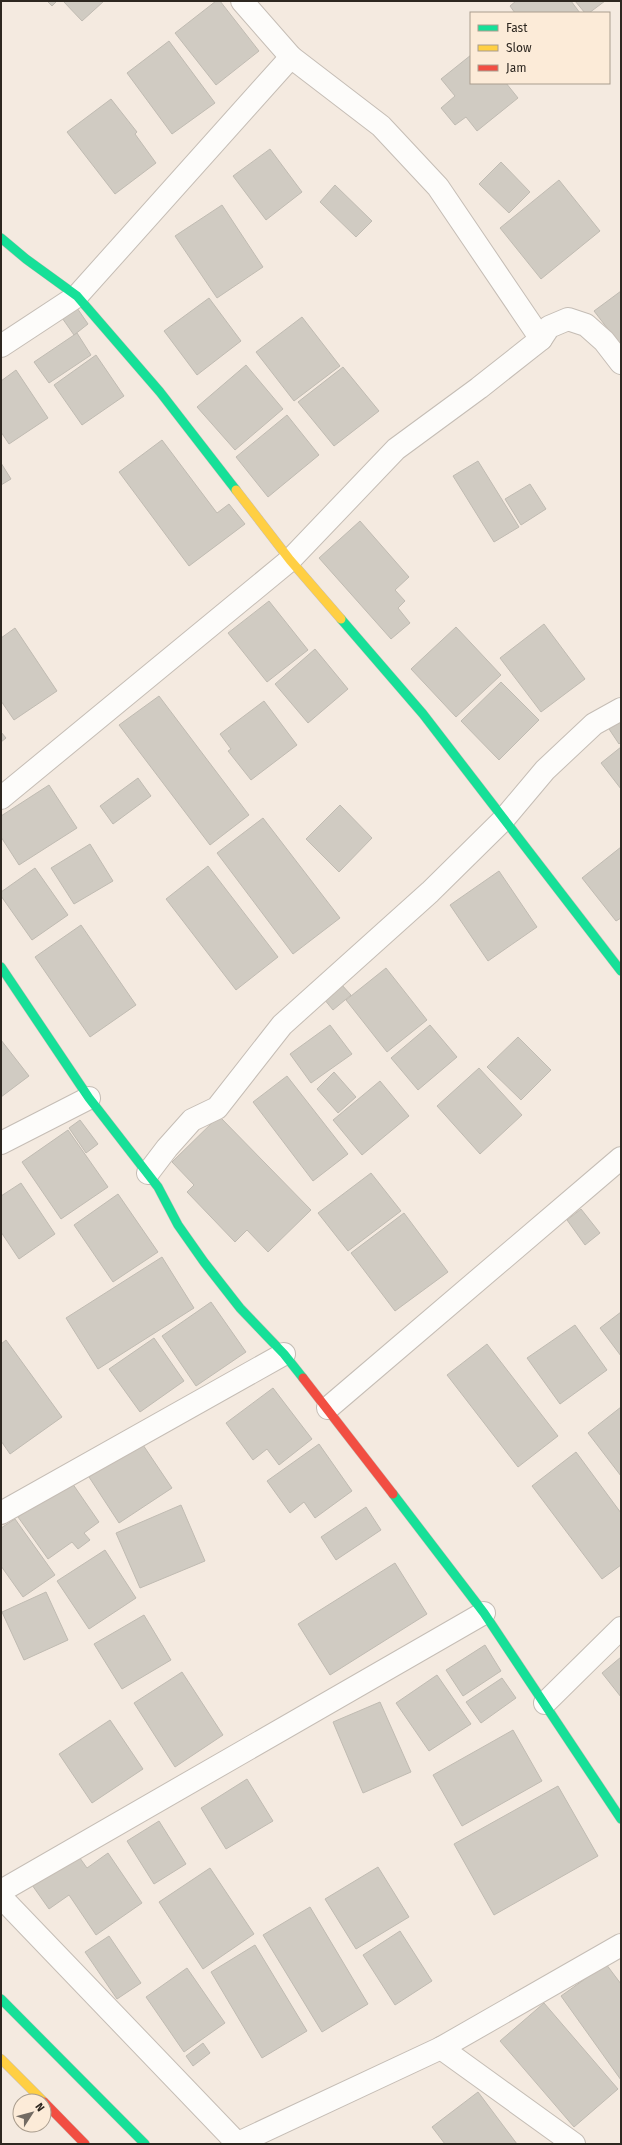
<svg xmlns="http://www.w3.org/2000/svg" width="622" height="2145" font-family="'Fira Sans',sans-serif">
	<rect width="100%" height="100%" fill="#f4eae0"/>
	<g fill="#d0cbc2" stroke="#c0bbb2">
		<path d="M47,1H57L52,6Z"/>
		<path d="M65,1H104L82,21L64,2Z"/>
		<path d="M216,1H220L259,51L216,85L175,33Z"/>
		<path d="M516,1H571L580,13H515L510,6Z"/>
		<path d="M575,1H605L589,13H585Z"/>
		<path d="M169,41L215,103L172,134L127,73Z"/>
		<path d="M471,55V83H506L518,98L477,131L466,117L455,125L441,108L455,96L441,79Z"/>
		<path d="M111,99L137,132L135,134L156,163L115,194L67,132Z"/>
		<path d="M270,149L302,192L266,220L233,176Z"/>
		<path d="M501,162L530,192L509,213L479,184Z"/>
		<path d="M559,180L600,231L541,279L500,228Z"/>
		<path d="M335,185L372,221L356,237L320,202Z"/>
		<path d="M222,205L263,267L217,298L175,236Z"/>
		<path d="M621,291V346L594,311Z"/>
		<path d="M209,298L241,341L197,375L164,331Z"/>
		<path d="M75,305L88,324L74,335L60,315Z"/>
		<path d="M302,317L340,366L294,401L256,352Z"/>
		<path d="M77,333L91,355L49,383L34,362Z"/>
		<path d="M96,355L124,396L82,425L54,385Z"/>
		<path d="M246,365L283,409L235,450L197,407Z"/>
		<path d="M343,367L379,411L334,446L298,402Z"/>
		<path d="M16,370L48,418L9,444L1,432V381Z"/>
		<path d="M287,415L319,455L268,497L236,457Z"/>
		<path d="M162,440L217,513L229,504L245,524L189,566L119,472Z"/>
		<path d="M478,461L519,527L494,542L453,476Z"/>
		<path d="M1,463L11,479L1,485Z"/>
		<path d="M530,484L546,509L521,525L505,499Z"/>
		<path d="M360,521L409,577L395,590L405,601L398,608L410,623L391,639L319,558Z"/>
		<path d="M269,601L308,650L267,682L228,633Z"/>
		<path d="M544,624L585,679L541,712L500,658Z"/>
		<path d="M456,627L501,675L456,717L411,669Z"/>
		<path d="M15,628L57,691L14,720L1,701V638Z"/>
		<path d="M315,649L348,689L308,723L275,684Z"/>
		<path d="M501,682L539,720L499,760L461,721Z"/>
		<path d="M159,696L249,815L210,845L119,725Z"/>
		<path d="M264,701L297,745L251,780L228,751L231,749L220,734Z"/>
		<path d="M621,716V742L619,744L607,726Z"/>
		<path d="M1,732L6,738L1,742Z"/>
		<path d="M621,747V789L601,763Z"/>
		<path d="M138,778L151,796L113,824L100,806Z"/>
		<path d="M49,785L77,828L19,865L1,837V816Z"/>
		<path d="M340,805L372,838L339,872L306,839Z"/>
		<path d="M263,818L340,918L293,954L217,853Z"/>
		<path d="M90,844L113,881L74,904L51,868Z"/>
		<path d="M621,847V918L616,921L582,878Z"/>
		<path d="M208,866L278,957L236,990L166,899Z"/>
		<path d="M35,868L68,915L32,940L1,896V892Z"/>
		<path d="M499,871L537,927L488,961L450,905Z"/>
		<path d="M81,925L136,1005L90,1037L35,957Z"/>
		<path d="M386,968L427,1020L387,1052L346,1000Z"/>
		<path d="M341,984L351,995L333,1010L324,999Z"/>
		<path d="M330,1025L352,1054L311,1083L290,1054Z"/>
		<path d="M430,1025L457,1057L418,1090L391,1058Z"/>
		<path d="M518,1037L551,1070L521,1100L487,1067Z"/>
		<path d="M1,1040L29,1076L1,1097Z"/>
		<path d="M479,1068L522,1115L480,1154L437,1106Z"/>
		<path d="M334,1072L356,1097L338,1113L317,1089Z"/>
		<path d="M287,1076L348,1154L313,1181L253,1102Z"/>
		<path d="M380,1081L409,1116L362,1155L333,1120Z"/>
		<path d="M219,1116L311,1210L268,1252L247,1230L235,1242L187,1192L194,1185L172,1162Z"/>
		<path d="M80,1120L98,1144L86,1153L69,1128Z"/>
		<path d="M68,1130L108,1187L61,1219L22,1162Z"/>
		<path d="M371,1173L401,1211L348,1251L318,1213Z"/>
		<path d="M21,1183L55,1234L19,1259L1,1232V1196Z"/>
		<path d="M118,1194L158,1252L113,1282L74,1225Z"/>
		<path d="M581,1209L600,1233L585,1245L567,1220Z"/>
		<path d="M404,1213L448,1272L395,1311L351,1253Z"/>
		<path d="M162,1257L194,1308L98,1369L66,1318Z"/>
		<path d="M211,1302L246,1352L196,1386L162,1336Z"/>
		<path d="M621,1312V1356L600,1328Z"/>
		<path d="M575,1325L607,1370L560,1404L527,1358Z"/>
		<path d="M154,1338L184,1381L140,1412L109,1369Z"/>
		<path d="M6,1340L62,1417L10,1454L1,1441V1344Z"/>
		<path d="M487,1344L558,1436L518,1467L447,1375Z"/>
		<path d="M273,1388L312,1439L279,1465L267,1449L253,1460L226,1423Z"/>
		<path d="M621,1407V1476L588,1433Z"/>
		<path d="M141,1442L172,1488L119,1523L89,1477Z"/>
		<path d="M319,1444L352,1491L315,1518L304,1502L290,1513L267,1481Z"/>
		<path d="M576,1452L621,1513V1565L602,1579L532,1486Z"/>
		<path d="M70,1480L99,1522L84,1533L90,1540L78,1549L72,1542L48,1559L18,1517Z"/>
		<path d="M181,1505L205,1561L140,1588L116,1533Z"/>
		<path d="M366,1507L381,1530L336,1560L321,1537Z"/>
		<path d="M15,1519L55,1575L23,1597L1,1566V1528Z"/>
		<path d="M105,1550L136,1598L89,1629L57,1581Z"/>
		<path d="M395,1563L427,1614L330,1675L298,1624Z"/>
		<path d="M46,1592L68,1640L24,1660L2,1612Z"/>
		<path d="M144,1615L171,1660L122,1689L94,1644Z"/>
		<path d="M485,1645L501,1671L463,1696L446,1670Z"/>
		<path d="M621,1657V1697L602,1673Z"/>
		<path d="M182,1672L223,1735L175,1767L134,1703Z"/>
		<path d="M437,1675L471,1724L429,1751L396,1703Z"/>
		<path d="M502,1678L516,1698L481,1723L466,1702Z"/>
		<path d="M380,1702L411,1772L363,1793L333,1722Z"/>
		<path d="M110,1720L143,1769L92,1803L59,1754Z"/>
		<path d="M513,1730L542,1781L462,1826L433,1775Z"/>
		<path d="M247,1779L273,1821L226,1849L201,1808Z"/>
		<path d="M558,1786L598,1856L494,1915L454,1844Z"/>
		<path d="M159,1821L186,1864L154,1884L127,1841Z"/>
		<path d="M108,1853L142,1903L96,1935L69,1895L49,1909L32,1885L77,1854L87,1868Z"/>
		<path d="M378,1867L409,1917L356,1949L325,1899Z"/>
		<path d="M210,1868L254,1934L203,1969L159,1902Z"/>
		<path d="M310,1907L368,2004L322,2032L263,1935Z"/>
		<path d="M400,1931L432,1981L395,2005L363,1955Z"/>
		<path d="M109,1936L141,1983L117,1999L85,1952Z"/>
		<path d="M255,1945L307,2031L262,2058L211,1972Z"/>
		<path d="M606,1964L621,1984V2080L561,1996Z"/>
		<path d="M187,1968L225,2023L184,2052L146,1997Z"/>
		<path d="M544,2003L618,2089L574,2127L500,2041Z"/>
		<path d="M203,2043L210,2053L193,2066L186,2056Z"/>
		<path d="M478,2092L517,2144H445L432,2127Z"/>
	</g>
	<g fill="none" stroke-linecap="round" stroke-linejoin="round">
		<g stroke="#c5bdb5" stroke-width="24">
			<g id="street">
				<path d="M242,1L291,57"/>
				<path d="M1,346L77,296L291,57L381,126L438,187L541,339"/>
				<path d="M1,798L290,560L396,449L479,388L541,339L549,327L568,319L586,325L604,341L621,363"/>
				<path d="M1,1143L89,1098"/>
				<path d="M148,1173L167,1148L192,1120L217,1108L282,1025L430,892L503,820L545,770L594,724L621,709"/>
				<path d="M328,1408L621,1158"/>
				<path d="M1,1513L284,1354"/>
				<path d="M545,1703L621,1628"/>
				<path d="M1,1891L484,1613"/>
				<path d="M1,1897L238,2144"/>
				<path d="M441,2048L574,2144"/>
				<path d="M236,2144L441,2048L621,1945"/>
			</g>
		</g>
		<g stroke="#c5bdb5" stroke-width="10">
			<g id="fast">
				<path d="M1,238L26,259L77,296L160,392L236,490"/>
				<path d="M341,619L423,714L621,971"/>
				<path d="M1,967L89,1098L158,1187L178,1225L204,1262L240,1308L284,1354L303,1378"/>
				<path d="M393,1494L484,1613L621,1819"/>
				<path d="M1,1999L145,2144"/>
			</g>
		</g>
		<g stroke="#c5bdb5" stroke-width="10">
			<g id="slow">
				<path d="M236,490L290,560L341,619"/>
				<path d="M1,2059L43,2101"/>
			</g>
		</g>
		<g stroke="#c5bdb5" stroke-width="10">
			<g id="jam">
				<path d="M303,1378L393,1494"/>
				<path d="M44,2102L85,2144"/>
			</g>
		</g>
		<use href="#street" stroke="#fdfcfa" stroke-width="22"/>
		<use href="#fast" stroke="#16e098" stroke-width="9"/>
		<use href="#slow" stroke="#ffcf43" stroke-width="9"/>
		<use href="#jam" stroke="#f24e42" stroke-width="9"/>
	</g>
	<rect width="622" height="2145" fill="none" stroke="#2d2720" stroke-width="4"/>
	<rect x="470" y="12" width="140" height="72" fill="#fcebd8" stroke="#a99d8e"/>
	<rect x="478" y="25" width="20" height="6" fill="#16e098" stroke="#a99d8e"/>
	<text x="506" y="32" font-size="12" fill="#2d2720">Fast</text>
	<rect x="478" y="45" width="20" height="6" fill="#ffcf43" stroke="#a99d8e"/>
	<text x="506" y="52" font-size="12" fill="#2d2720">Slow</text>
	<rect x="478" y="65" width="20" height="6" fill="#f24e42" stroke="#a99d8e"/>
	<text x="506" y="72" font-size="12" fill="#2d2720">Jam</text>
	<g transform="translate(32 2113) rotate(54)"><circle r="19" fill="#fcebd8" stroke="#a99d8e"/>
	<path d="M0-3L7 15L0 10L-7 15Z" fill="#736b63"/>
	<text y="-6" font-size="11" font-weight="bold" text-anchor="middle" fill="#2d2720">N</text>
	</g>
</svg>
